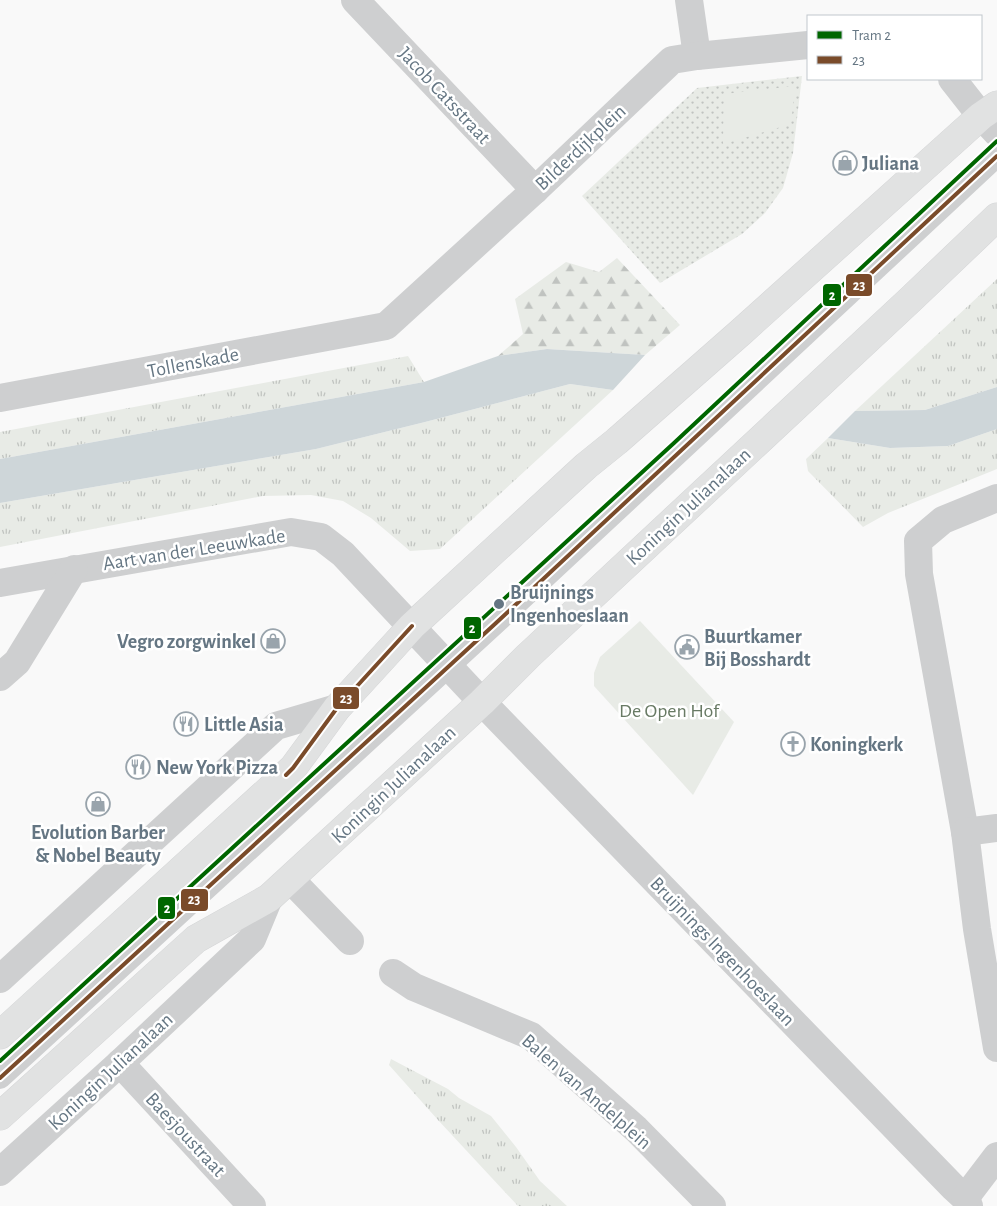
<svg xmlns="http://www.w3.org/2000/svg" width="997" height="1206" font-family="'Alegreya Sans',sans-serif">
	<defs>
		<pattern id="grass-tufts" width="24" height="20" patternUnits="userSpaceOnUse" patternTransform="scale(1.25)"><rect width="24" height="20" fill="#e8ebe6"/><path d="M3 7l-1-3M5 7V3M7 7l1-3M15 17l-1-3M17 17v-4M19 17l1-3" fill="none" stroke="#c0c3c0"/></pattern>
		<pattern id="forest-firs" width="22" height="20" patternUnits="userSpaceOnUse" patternTransform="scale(1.25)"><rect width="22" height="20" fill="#e8ebe6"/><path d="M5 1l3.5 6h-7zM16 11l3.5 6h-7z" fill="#c0c3c0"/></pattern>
		<pattern id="park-dots" width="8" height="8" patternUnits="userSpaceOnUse" patternTransform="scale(1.25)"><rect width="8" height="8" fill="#e8ebe6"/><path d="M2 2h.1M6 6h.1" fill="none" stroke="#c0c3c0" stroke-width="1.8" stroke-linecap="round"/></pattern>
	</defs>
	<rect width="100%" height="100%" fill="#f9f9f9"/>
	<g fill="url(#grass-tufts)">
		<path d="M997,279V387L925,410L855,411Z"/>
		<path d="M408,356L424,382L0,459V432Z"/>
		<path d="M570,384L613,390L440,549L410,551L371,518L343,501L311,495L263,496L0,547V503L316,449L425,422Z"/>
		<path d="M997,429V469L888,513L863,527L808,471L806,459L828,438L890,448L948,446Z"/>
		<path d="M391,1059L448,1089L459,1098L491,1116L516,1147L540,1181L567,1206H518L438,1120L389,1065Z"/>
	</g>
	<path fill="url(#forest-firs)" d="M617,258L680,325L645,355L547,349L498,356L523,334L515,299L566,262L599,272Z"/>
	<path fill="url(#park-dots)" d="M802,76L793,153L783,188L765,213L742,234L660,283L582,196L697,88Z"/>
	<g fill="#e8ebe6">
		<path d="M795,86L791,124L723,144L724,94Z"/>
		<path d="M640,621L734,722L693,795L594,686V673L600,657Z"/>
	</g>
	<g fill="#ced6d9">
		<path d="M547,349L645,355L613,390L570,384L425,422L316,449L0,503V459L424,382L498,356Z"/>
		<path d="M997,387V429L948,446L890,448L828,438L855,411L925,410Z"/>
	</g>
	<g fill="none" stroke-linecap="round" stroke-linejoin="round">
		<g stroke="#d5d6d7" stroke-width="29">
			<g id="secondary">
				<path d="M0,1035L293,768L337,708L412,626L586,466L617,441L741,332L981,116L997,105"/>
				<path d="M0,1116L196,939L269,898L482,702L528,656L911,299L997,217"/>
			</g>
		</g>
		<path stroke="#cecfd0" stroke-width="22" d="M0,1078L496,623L997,156"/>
		<g stroke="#cecfd0" stroke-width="28">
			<path d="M355,0L535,190"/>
			<path d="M689,0L697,56"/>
			<path d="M952,79L981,116L997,133"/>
			<path d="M0,398L386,326L535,190L672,60L697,56L808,45"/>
			<path d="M997,498L943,520L918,541L919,574L965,832L977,929L997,1048"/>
			<path d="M0,583L291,532L321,537L343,554L482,702L954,1188L965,1198L969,1206"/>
			<path d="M0,677L17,662L74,569"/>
			<path d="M965,832L997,828"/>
			<path d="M290,879L350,941"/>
			<path d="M393,973L414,987L531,1036L636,1129L712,1206"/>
			<path d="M0,979L276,726L337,708"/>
			<path d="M120,1063L252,1206"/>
			<path d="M0,1172L120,1063L252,939L269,898"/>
			<path d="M965,1198L997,1156"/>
		</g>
		<use href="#secondary" stroke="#e1e2e2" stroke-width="28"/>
		<g stroke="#fff" stroke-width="8">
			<g id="bus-1">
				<path d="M286,775L293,768L337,708L412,626"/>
				<path d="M0,1078L496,623L997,156"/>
			</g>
		</g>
		<use href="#bus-1" stroke="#7a4b2a" stroke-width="4"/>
		<g stroke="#fff" stroke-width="8">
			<path id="tram-1" d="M0,1061L674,443L997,141"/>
		</g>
		<use href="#tram-1" stroke="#060" stroke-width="4"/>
	</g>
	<defs>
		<g id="shop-ring" transform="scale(1.25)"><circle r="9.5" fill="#fff" stroke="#99a4ac" stroke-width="1.5"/><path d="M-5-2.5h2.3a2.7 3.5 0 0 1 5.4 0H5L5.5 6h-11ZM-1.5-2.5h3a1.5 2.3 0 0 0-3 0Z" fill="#99a4ac"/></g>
		<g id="civic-ring" transform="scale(1.25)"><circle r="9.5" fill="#fff" stroke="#99a4ac" stroke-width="1.5"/><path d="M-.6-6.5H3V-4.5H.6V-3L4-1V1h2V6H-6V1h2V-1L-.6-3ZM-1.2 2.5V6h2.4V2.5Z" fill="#99a4ac"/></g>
		<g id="restaurant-ring" transform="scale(1.25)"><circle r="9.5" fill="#fff" stroke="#99a4ac" stroke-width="1.5"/><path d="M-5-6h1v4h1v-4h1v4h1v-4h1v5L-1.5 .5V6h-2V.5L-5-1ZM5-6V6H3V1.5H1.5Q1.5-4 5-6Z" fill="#99a4ac"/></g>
		<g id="church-ring" transform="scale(1.25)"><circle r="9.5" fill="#fff" stroke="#99a4ac" stroke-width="1.5"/><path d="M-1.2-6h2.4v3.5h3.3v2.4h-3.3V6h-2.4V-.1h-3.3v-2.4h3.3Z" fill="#99a4ac"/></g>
	</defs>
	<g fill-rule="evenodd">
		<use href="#shop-ring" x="845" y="163"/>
		<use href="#shop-ring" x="273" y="641"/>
		<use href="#civic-ring" x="687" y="647"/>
		<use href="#restaurant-ring" x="186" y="724"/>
		<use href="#church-ring" x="793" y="744"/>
		<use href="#restaurant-ring" x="138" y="767"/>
		<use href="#shop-ring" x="98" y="804"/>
	</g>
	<circle fill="#657683" stroke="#fff" stroke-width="2" cx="499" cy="604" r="6"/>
	<g text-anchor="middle" stroke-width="5" stroke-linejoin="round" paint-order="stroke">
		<g font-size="20" fill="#657683" stroke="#fff">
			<text transform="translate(445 95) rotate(47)" y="7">Jacob Catsstraat</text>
			<text transform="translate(580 147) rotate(-43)" y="7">Bilderdijkplein</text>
			<text transform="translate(193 362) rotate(-11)" y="7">Tollenskade</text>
			<text transform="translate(688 506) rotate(-43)" y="7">Koningin Julianalaan</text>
			<text transform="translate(194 549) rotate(-9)" y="7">Aart van der Leeuwkade</text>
			<text transform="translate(393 784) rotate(-43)" y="7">Koningin Julianalaan</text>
			<text transform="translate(723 951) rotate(46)" y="7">Bruijnings Ingenhoeslaan</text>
			<text transform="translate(110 1071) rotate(-43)" y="7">Koningin Julianalaan</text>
			<text transform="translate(587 1091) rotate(41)" y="7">Balen van Andelplein</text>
			<text transform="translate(186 1134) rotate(47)" y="7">Baesjoustraat</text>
		</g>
		<g font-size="20" font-weight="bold" fill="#657683" stroke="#fff" text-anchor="start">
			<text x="862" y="170">Juliana</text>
			<text x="704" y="643">Buurtkamer<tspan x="704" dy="23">Bij Bosshardt</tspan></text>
			<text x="256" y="648" text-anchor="end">Vegro zorgwinkel</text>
			<text x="204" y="731">Little Asia</text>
			<text x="810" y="751">Koningkerk</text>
			<text x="156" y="774">New York Pizza</text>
			<text x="98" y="839" text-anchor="middle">Evolution Barber<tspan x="98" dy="23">&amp; Nobel Beauty</tspan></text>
		</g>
		<g font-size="20" font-weight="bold" fill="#657683" stroke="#fff" text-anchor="start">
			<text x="510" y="599">Bruijnings<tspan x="510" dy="23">Ingenhoeslaan</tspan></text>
		</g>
		<g font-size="20" fill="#687a64" stroke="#fff">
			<text x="669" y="717">De Open Hof</text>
		</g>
	</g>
	<g stroke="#fff" stroke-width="2">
		<rect x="845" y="273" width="28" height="24" rx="5" fill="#7a4b2a"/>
		<rect x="822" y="283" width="20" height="24" rx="5" fill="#060"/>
		<rect x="463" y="616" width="19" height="24" rx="5" fill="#060"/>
		<rect x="332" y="686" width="28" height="24" rx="5" fill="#7a4b2a"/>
		<rect x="180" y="888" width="29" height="24" rx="5" fill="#7a4b2a"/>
		<rect x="157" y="896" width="19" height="24" rx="5" fill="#060"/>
	</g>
	<g font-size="14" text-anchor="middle" font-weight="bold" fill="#fff">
		<text x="859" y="290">23</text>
		<text x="832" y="300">2</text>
		<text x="472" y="633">2</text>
		<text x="346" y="703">23</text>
		<text x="194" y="904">23</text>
		<text x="167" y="913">2</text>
	</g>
	<rect x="807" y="15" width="175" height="65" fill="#ffffff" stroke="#c1c8cd"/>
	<rect x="817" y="31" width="25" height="8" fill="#006600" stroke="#c1c8cd"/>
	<text x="852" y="40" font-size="15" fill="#657683">Tram 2</text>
	<rect x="817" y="56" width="25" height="8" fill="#7a4b2a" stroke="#c1c8cd"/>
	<text x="852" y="65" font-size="15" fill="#657683">23</text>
</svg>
